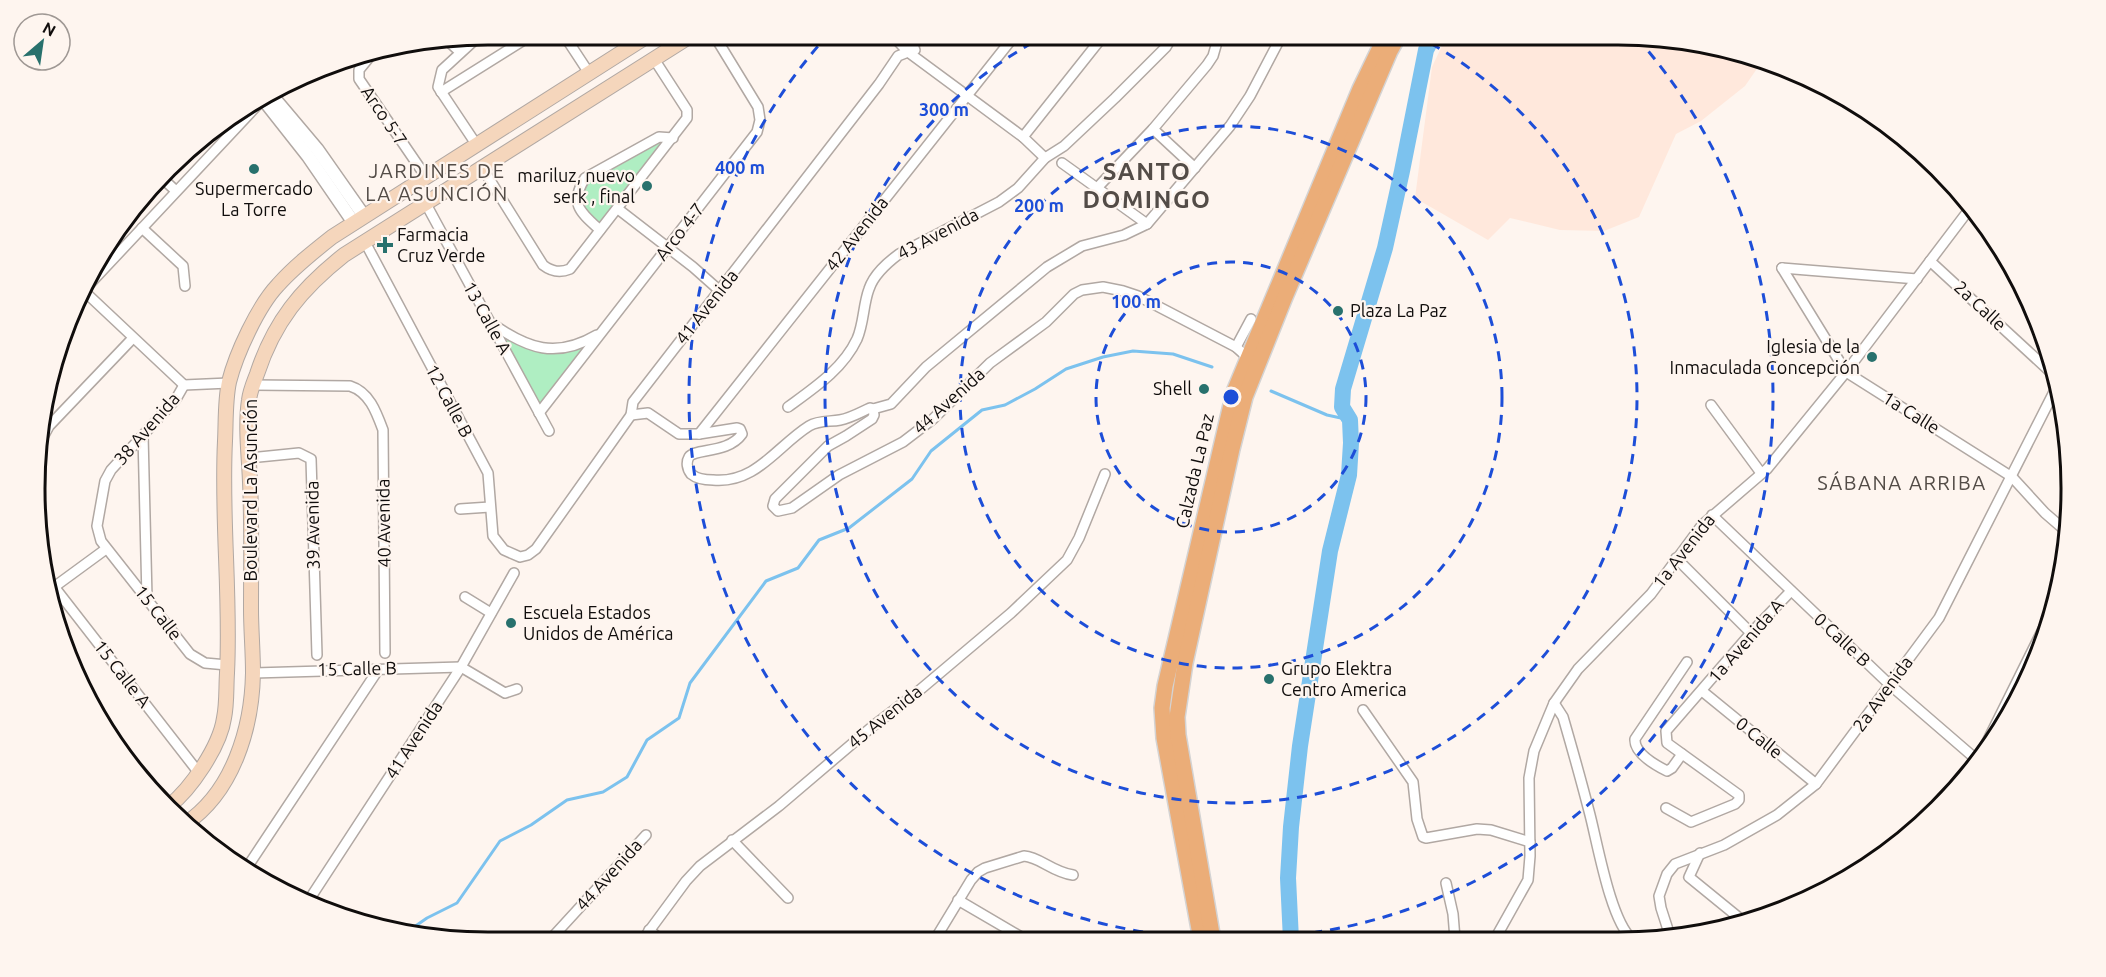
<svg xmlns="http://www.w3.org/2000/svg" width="2106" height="977" font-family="Ubuntu,sans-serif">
	<rect width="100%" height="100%" fill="#fef5ef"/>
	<path fill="#ffe8dc" d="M1447,35H1618L1706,43L1763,60L1745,86L1701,121L1676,134L1639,217L1604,231L1560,230L1510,218L1488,240L1415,198L1432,67Z"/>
	<g fill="#afeec2">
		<path d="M661,140L667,141L601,226L582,207V188L587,180Z"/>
		<path d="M499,331C529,357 555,355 591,343L539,407Z"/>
	</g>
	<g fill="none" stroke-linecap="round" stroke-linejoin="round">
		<g stroke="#7cc2ee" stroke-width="3">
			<path d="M1271,391L1327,415L1350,420"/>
			<path d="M404,934L427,918L457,903L500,841L531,825L567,800L603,792L627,777L647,740L679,718L690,683L766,581L798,568L819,540L849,528L912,479L931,451L982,410L1005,405L1035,389L1066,369L1103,357L1133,351L1173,354L1212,367"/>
		</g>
		<path stroke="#7cc2ee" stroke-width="16" d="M1291,940L1288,878L1291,827L1300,746L1330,551L1349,475L1351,443L1350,420L1342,407L1343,389L1385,248L1402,171L1426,50L1434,35"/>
		<g stroke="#b1a8a3" stroke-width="12">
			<g id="minor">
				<path d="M564,35L589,73"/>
				<path d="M892,35L908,52L1023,137L1045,158"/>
				<path d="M907,35L915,50"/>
				<path d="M448,41L460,52"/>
				<path d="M372,54L359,70V79L426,177"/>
				<path d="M441,92L532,35"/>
				<path d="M1153,129L1195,168"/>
				<path d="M1023,137L1104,35"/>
				<path d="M476,144L438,87L442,70L479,36"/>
				<path d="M1062,163L1147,224"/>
				<path d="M483,169L543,265C552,272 560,273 570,269L687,118V110L654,59"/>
				<path d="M163,179L176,191"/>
				<path d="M1096,189L1153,129L1207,65L1213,56L1219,35"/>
				<path d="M426,204L549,431"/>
				<path d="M618,209L693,267L720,291"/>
				<path d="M142,228L183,266L185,286"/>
				<path d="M600,230C580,212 569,204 585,178L659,137L673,138"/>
				<path d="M365,242L488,473L493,536L504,550L520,557L528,555L536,549L631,415L633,402L879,84L898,56L908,52L922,35"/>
				<path d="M1930,261L2056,377"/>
				<path d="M1782,268L1846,372L2012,477L2045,513L2067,532"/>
				<path d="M1782,268L1917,279"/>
				<path d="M85,289L266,96"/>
				<path d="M84,291L184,385L229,383"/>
				<path d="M491,323C528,349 556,359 597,335"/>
				<path d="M1236,347L1251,319"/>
				<path d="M184,385L176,399L111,470L105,481L97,526L101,541L190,654L205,663L227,665"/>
				<path d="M253,385L350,386C369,392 376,411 383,430L385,653"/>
				<path d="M1711,405L1761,473"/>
				<path d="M788,407C814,388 843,369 857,339C864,323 863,305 869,289C874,274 887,263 899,254L999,202L1018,188L1045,158L1064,146L1115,98L1166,47L1173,35"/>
				<path d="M873,409L874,415L872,419L846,436L828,446L775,499L773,506L778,511L792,508L839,475L903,442L933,419L990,363L1046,322L1074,294L1082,290L1103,287L1123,291L1138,296L1236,347L1247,357"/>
				<path d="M539,413L757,132L760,120L758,107L714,35"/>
				<path d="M631,415L648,413L679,434H699L737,428L740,429L742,434C728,454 695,448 689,457C686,462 687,469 691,474C697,479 705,480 713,480C756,484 777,446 809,426C819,420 830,422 840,420C851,418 861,412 870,408L873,409L891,404L926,367L1047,267L1082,246L1124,235L1147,224L1230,126L1250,96L1282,35"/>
				<path d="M699,434L1015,35"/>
				<path d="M143,435L147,598"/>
				<path d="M42,439L49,426L133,338"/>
				<path d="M249,458L299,453L311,459L317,655"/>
				<path d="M460,509L490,507"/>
				<path d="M1712,515L1889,684L1977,760"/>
				<path d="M1676,558L1751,633"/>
				<path d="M45,575L199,773"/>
				<path d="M50,590L106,549"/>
				<path d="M465,597L491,613"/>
				<path d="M253,673L461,667L505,693L517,689"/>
				<path d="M1702,691L1816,784"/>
				<path d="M1554,703L1563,717C1572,748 1581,780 1589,811C1597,840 1610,920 1632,939"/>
				<path d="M1363,710L1413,782L1417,819L1423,837L1426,838L1477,829L1491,830L1530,842"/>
				<path d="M1682,754L1672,768L1667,771C1655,765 1634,753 1635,739L1687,662"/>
				<path d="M1974,768L2053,609"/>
				<path d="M1666,808L1691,822L1735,804L1739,800V795L1667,743L1666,731L1751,633L1791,591"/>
				<path d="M732,840L788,898"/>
				<path d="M1700,853L1689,877L1743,921"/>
				<path d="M248,866L378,670"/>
				<path d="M1446,883L1453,914L1455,939"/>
				<path d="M958,900L1028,941"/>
				<path d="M307,903L461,667L514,573"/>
				<path d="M649,930L664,942"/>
				<path d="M1495,939L1528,880L1530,856L1529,778L1534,751L1554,703L1578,669L1651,594L1702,525L1767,469L1846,372L1971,207"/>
				<path d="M1671,939L1661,908L1659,896L1667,874L1675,864L1724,845L1777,815L1816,784L1939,618L2058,384"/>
				<path d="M934,941L971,880L978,872L985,868L1024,856C1040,857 1052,872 1073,875"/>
				<path d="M548,942L646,835"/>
				<path d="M641,942L686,881L700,866L779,806L873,726L915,694L1011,613L1067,560L1079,538L1105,474"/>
			</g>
		</g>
		<g stroke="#b1a8a3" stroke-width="15">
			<g id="tertiary">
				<path d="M264,94L267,104L308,156L354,223"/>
				<path d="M266,96L274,98L317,149L364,216"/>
			</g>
		</g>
		<g stroke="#b1a8a3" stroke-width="16">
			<g id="secondary">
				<path d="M169,806C191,789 220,746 224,718C227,704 226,688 227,673C231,596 221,518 225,441C226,422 225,401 229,382C236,354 258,306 278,285C294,267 313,252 332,237L649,35"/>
				<path d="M185,824C233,792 252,728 253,673C253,651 251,630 251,609C251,567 252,524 250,482C249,455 245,427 249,400C250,391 254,382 257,374C274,322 301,289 344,255L692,35"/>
			</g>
		</g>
		<g stroke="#d4d3d3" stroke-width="18">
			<g id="primary">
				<path d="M1201,940L1164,738L1162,708L1165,686L1234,392L1360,89L1386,35"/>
				<path d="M1213,940L1178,735L1177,717L1185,663L1232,449L1245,397L1285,297L1390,51L1399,35"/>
			</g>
		</g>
		<use href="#minor" stroke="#fff" stroke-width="9"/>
		<use href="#tertiary" stroke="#fff" stroke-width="12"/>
		<use href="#secondary" stroke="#f5d6bc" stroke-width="14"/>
		<use href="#primary" stroke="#ebad78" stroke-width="15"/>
	</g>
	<g fill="none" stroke="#1d4ed8" stroke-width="3" stroke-dasharray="10 8">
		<circle cx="1231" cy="397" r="135"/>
		<circle cx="1231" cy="397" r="271"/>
		<path d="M1415 35A406 406 0 1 1 1047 35"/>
		<path d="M1637 38A542 542 0 1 1 825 38"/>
	</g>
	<g fill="#28716d" stroke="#fef5ef" stroke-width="2">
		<circle cx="254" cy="169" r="6"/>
		<circle cx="647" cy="186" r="6"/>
		<path d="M382 236h6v6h6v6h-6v6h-6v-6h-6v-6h6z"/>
		<circle cx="1338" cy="311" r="6"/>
		<circle cx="1872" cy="357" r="6"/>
		<circle cx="1204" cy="389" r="6"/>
		<circle cx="511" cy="623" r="6"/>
		<circle cx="1269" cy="679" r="6"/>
	</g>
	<g text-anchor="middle" stroke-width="4.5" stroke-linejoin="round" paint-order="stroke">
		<g font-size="18" fill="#100d0c" stroke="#fef5ef">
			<text transform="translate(384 116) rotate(56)" y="6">Arco 5-7</text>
			<text transform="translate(680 232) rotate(-52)" y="6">Arco 4-7</text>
			<text transform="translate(857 234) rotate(-52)" y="6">42 Avenida</text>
			<text transform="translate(938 234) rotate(-28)" y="6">43 Avenida</text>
			<text transform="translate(1980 306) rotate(43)" y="6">2a Calle</text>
			<text transform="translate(707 307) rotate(-52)" y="6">41 Avenida</text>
			<text transform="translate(487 318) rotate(61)" y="6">13 Calle A</text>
			<text transform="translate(449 401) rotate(62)" y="6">12 Calle B</text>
			<text transform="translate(949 401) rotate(-42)" y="6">44 Avenida</text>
			<text transform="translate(1911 413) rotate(32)" y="6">1a Calle</text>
			<text transform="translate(147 429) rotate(-49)" y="6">38 Avenida</text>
			<text transform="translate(1195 471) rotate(-77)" y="6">Calzada La Paz</text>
			<text transform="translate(251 490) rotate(-90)" y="6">Boulevard La Asunción</text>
			<text transform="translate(384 523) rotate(-91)" y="6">40 Avenida</text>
			<text transform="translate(313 525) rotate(-91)" y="6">39 Avenida</text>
			<text transform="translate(1684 551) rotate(-52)" y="6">1a Avenida</text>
			<text transform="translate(158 613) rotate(52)" y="6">15 Calle</text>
			<text transform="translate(1842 640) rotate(43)" y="6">0 Calle B</text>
			<text transform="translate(1746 641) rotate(-49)" y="6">1a Avenida A</text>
			<text transform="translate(357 669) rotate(-1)" y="6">15 Calle B</text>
			<text transform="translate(122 674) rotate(52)" y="6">15 Calle A</text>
			<text transform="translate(1883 694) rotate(-54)" y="6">2a Avenida</text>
			<text transform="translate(885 717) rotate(-39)" y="6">45 Avenida</text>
			<text transform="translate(1759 738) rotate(39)" y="6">0 Calle</text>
			<text transform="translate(414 740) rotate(-57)" y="6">41 Avenida</text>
			<text transform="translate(609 875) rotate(-48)" y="6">44 Avenida</text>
		</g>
		<g font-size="18" fill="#100d0c" stroke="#fef5ef" text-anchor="start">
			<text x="635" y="182" text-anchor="end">mariluz, nuevo<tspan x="635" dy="21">serk , final</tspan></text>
			<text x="254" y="195" text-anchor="middle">Supermercado<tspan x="254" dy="21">La Torre</tspan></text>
			<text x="397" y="241">Farmacia<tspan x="397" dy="21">Cruz Verde</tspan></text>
			<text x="1350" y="317">Plaza La Paz</text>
			<text x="1860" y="353" text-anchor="end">Iglesia de la<tspan x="1860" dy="21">Inmaculada Concepción</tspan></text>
			<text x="1192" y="395" text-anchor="end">Shell</text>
			<text x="523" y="619">Escuela Estados<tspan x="523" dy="21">Unidos de América</tspan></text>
			<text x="1281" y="675">Grupo Elektra<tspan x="1281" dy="21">Centro America</tspan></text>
		</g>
		<g font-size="20" letter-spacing="1.5" fill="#534c47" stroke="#fef5ef">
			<text x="437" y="178">JARDINES DE<tspan x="437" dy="23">LA ASUNCIÓN</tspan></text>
			<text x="1902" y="490">SÁBANA ARRIBA</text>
		</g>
		<g font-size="24" font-weight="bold" letter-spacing="1.5" fill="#534c47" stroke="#fef5ef">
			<text x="1147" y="180">SANTO<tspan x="1147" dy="28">DOMINGO</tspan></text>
		</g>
	</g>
	<path d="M0 0H2106V977H0ZM488 45H1618A443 443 0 0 1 2061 488V489A443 443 0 0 1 1618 932H488A443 443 0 0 1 45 489V488A443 443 0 0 1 488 45Z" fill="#fef5ef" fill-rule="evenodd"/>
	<path fill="none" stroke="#100d0c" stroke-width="3" d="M488 45H1618A443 443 0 0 1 2061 488V489A443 443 0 0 1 1618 932H488A443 443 0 0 1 45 489V488A443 443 0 0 1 488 45Z"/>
	<circle cx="1231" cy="397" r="9" fill="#1d4ed8" stroke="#fef5ef" stroke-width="3"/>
	<g font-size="18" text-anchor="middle" font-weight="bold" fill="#1d4ed8" stroke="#fef5ef" stroke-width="4.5" stroke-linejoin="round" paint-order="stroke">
		<text x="944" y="116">300 m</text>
		<text x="740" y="174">400 m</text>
		<text x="1039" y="212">200 m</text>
		<text x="1136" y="308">100 m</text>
	</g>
	<g transform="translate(42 42) rotate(29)"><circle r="28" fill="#fef5ef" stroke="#9f9894" stroke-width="1.5"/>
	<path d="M0-4.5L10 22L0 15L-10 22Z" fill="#28716d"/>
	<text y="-9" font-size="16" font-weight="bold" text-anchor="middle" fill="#100d0c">N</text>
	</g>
</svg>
